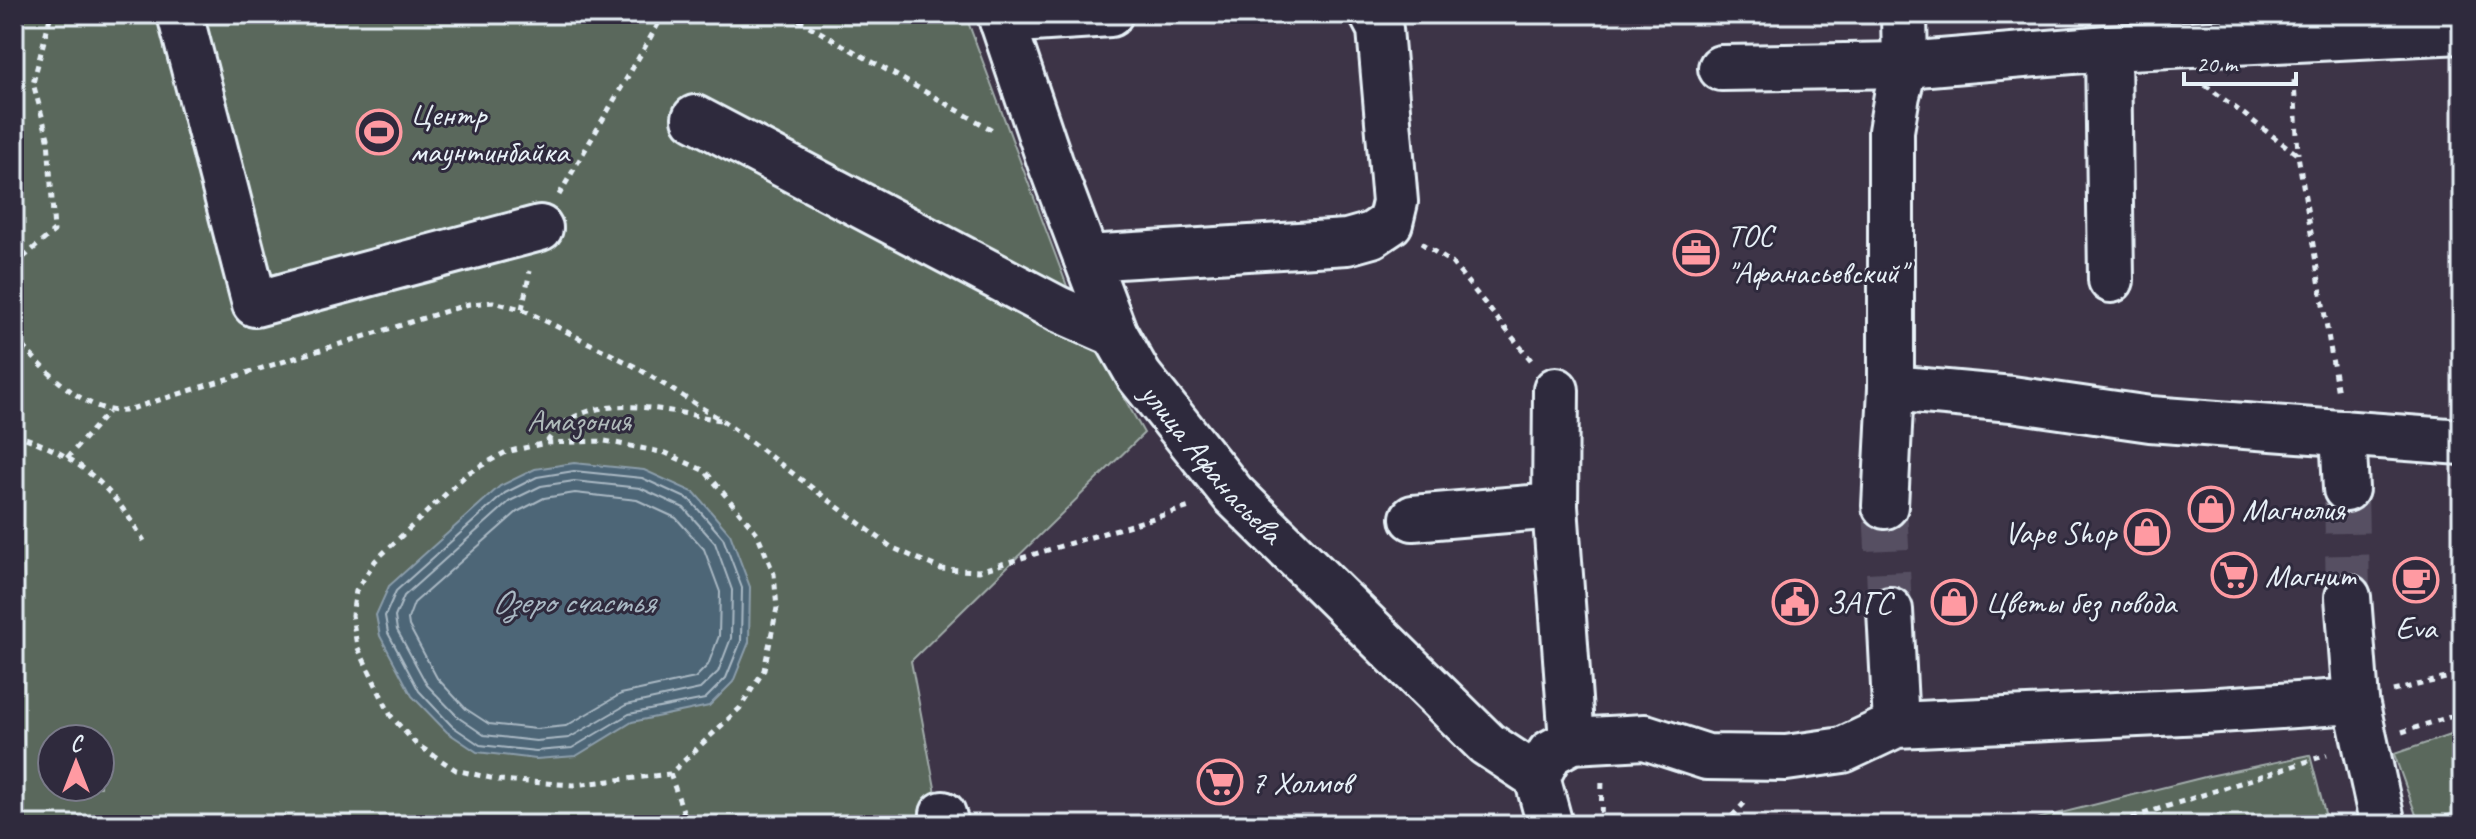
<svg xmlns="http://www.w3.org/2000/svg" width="2476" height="839" font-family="Caveat,sans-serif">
	<rect width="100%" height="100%" fill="#3d3447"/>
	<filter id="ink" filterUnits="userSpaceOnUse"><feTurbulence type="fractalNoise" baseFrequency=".0125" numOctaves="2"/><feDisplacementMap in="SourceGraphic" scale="16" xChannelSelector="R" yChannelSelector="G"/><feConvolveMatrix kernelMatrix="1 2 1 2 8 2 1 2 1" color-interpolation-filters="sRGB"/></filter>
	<g filter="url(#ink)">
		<g fill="#5a675c" stroke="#a1acaa" stroke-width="2" fill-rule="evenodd">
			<path d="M14,14H965L1079,318L1144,433L911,661L942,825H14ZM52,739H100V787H52Z"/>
			<path d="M2462,731V811L2419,823L2394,754Z"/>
			<path d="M2310,755L2328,825H2013L2209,776Z"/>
		</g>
		<path fill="#4e6677" stroke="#8c9eab" stroke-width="2" d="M574,463L644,470L695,493L730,534L750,587L749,642L733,682L709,706L632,722L576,756L536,759L477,752L447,732L412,696L380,636L376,615L389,586L500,486L535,469Z"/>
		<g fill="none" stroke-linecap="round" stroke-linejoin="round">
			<g stroke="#aab9c4" stroke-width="2">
				<path d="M574,471L642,478L690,500L723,538L742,588L741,641L726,678L705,699L629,714L572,748L536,751L480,745L452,726L419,691L388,633L385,616L396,591L505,493L537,477Z"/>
				<path d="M574,481L640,488L684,508L715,543L732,590L731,638L718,672L700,689L626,705L569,738L536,741L484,735L459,718L427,685L397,630L395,617L404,596L510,501L541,486Z"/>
				<path d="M575,493L637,500L676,518L704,549L720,592L719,636L708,665L695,678L621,694L566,726L536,729L489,724L466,709L437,678L409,626L408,619L414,603L517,512L544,498Z"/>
			</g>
			<g stroke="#575062" stroke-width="44" stroke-dasharray="44 22" stroke-linecap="butt">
				<path d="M2346,489L2348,597"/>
				<path d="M1885,506L1890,610"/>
			</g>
			<g stroke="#e8f1f8" stroke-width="50">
				<g id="minor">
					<path d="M180,14L255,304L540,228"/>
					<path id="s1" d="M1000,14L1050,162L1115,334L1139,376L1233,494L1487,744L1537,777L1550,825"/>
					<path d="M1002,21L1110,14"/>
					<path d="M2108,48L2111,280"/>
					<path d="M1721,68L1905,65L2108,48L2462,31"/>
					<path d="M695,118L1058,309L1115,334"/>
					<path d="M1086,258L1347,242L1372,235L1390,223L1395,202L1380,29L1372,14"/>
					<path d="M1891,388L2012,399L2150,419L2462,442"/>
					<path d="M1556,390L1555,506L1572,741"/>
					<path d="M2343,433L2346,489"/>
					<path d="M1885,506L1891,388V131L1897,95L1905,65L1904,14"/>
					<path d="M1413,518L1555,506"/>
					<path d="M2348,597L2356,701L2383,825"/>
					<path d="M1890,610L1896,725"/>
					<path d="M1537,777L1550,753L1572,741L1645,737L1707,757L1786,758L1843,750L1896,725L2204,711L2356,701"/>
					<path d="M943,814L946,825"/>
				</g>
			</g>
			<g stroke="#e8f1f8" stroke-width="5" stroke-dasharray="6 6" stroke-linecap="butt">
				<path d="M788,14L996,132"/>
				<path d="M2294,80L2298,154"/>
				<path d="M2205,85L2298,155L2338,394"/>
				<path d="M559,195L664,14"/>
				<path d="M1421,243L1452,263L1531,360"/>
				<path d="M14,247L25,256L54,231L48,138L33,83L51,14"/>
				<path d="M522,309L530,271"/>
				<path d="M14,338C42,365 83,414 124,411L469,304L493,302L522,309L634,366L723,421L891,547L941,569L979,571L1193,506"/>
				<path d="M14,434C78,455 110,484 144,541"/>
				<path d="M605,441L666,453L705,471L757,533L774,574L777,608L764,670L740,708L670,774L574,785L499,780L456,770L416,744L391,716L357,646L352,615L356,591L375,561L468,473L506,452L546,443Z"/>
				<path d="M547,442C583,386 666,411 720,420"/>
				<path d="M67,458L108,412"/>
				<path d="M2393,691L2462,674"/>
				<path d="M2402,732L2462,713"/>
				<path d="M670,774L688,825"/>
				<path d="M1601,825L1602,778"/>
				<path d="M1724,825L1748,799"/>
				<path d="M2109,825L2327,755"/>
				<path d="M2435,825L2462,817"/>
			</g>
			<use href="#minor" stroke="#2f2a3d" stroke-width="44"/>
		</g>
	</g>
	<defs>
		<g id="stadium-ring" transform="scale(2.3)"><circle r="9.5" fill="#2f2a3d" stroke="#ff9aa2" stroke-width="1.5"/><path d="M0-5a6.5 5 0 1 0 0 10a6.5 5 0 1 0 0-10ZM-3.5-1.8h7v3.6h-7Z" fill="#ff9aa2"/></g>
		<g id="office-ring" transform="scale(2.3)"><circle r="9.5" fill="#2f2a3d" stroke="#ff9aa2" stroke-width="1.5"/><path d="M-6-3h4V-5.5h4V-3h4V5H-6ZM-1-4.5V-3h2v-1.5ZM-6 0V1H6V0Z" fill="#ff9aa2"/></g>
		<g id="shop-ring" transform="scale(2.3)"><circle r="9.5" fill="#2f2a3d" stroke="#ff9aa2" stroke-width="1.5"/><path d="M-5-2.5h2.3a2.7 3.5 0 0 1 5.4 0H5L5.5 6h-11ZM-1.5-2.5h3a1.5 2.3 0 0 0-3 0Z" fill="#ff9aa2"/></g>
		<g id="supermarket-ring" transform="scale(2.3)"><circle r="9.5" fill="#2f2a3d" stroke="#ff9aa2" stroke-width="1.5"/><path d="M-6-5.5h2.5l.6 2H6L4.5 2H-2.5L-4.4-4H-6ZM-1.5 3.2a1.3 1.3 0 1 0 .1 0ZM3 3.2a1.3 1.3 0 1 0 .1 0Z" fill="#ff9aa2"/></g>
		<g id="cafe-ring" transform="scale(2.3)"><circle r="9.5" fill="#2f2a3d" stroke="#ff9aa2" stroke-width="1.5"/><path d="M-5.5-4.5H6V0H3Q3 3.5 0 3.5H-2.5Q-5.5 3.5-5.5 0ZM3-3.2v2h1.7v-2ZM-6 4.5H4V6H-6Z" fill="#ff9aa2"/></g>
		<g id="civic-ring" transform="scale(2.3)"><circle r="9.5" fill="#2f2a3d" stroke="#ff9aa2" stroke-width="1.5"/><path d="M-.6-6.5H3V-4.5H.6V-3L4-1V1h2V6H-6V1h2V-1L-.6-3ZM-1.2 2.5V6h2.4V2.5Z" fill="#ff9aa2"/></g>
	</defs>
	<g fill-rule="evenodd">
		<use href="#stadium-ring" x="379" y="132"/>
		<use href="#office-ring" x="1696" y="253"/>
		<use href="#shop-ring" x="2211" y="509"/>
		<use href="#shop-ring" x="2147" y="532"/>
		<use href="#supermarket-ring" x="2234" y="575"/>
		<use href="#cafe-ring" x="2416" y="580"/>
		<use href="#civic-ring" x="1795" y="602"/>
		<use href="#shop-ring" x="1954" y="602"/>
		<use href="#supermarket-ring" x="1220" y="782"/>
	</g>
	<g text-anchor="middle" stroke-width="6" stroke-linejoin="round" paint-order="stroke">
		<g font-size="32" fill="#e8f1f8" stroke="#2f2a3d" text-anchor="start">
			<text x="410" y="125">Центр<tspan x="410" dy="37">маунтинбайка</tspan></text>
			<text x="1727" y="246">ТОС<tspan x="1727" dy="37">"Афанасьевский"</tspan></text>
			<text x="2242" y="520">Магнолия</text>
			<text x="2116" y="543" text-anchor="end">Vape Shop</text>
			<text x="2265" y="586">Магнит</text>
			<text x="1826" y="613">ЗАГС</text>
			<text x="1985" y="613">Цветы без повода</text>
			<text x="2416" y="638" text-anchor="middle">Eva</text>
			<text x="1251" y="793">7 Холмов</text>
		</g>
		<g font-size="32" fill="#afbaba" stroke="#2f2a3d">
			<text x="579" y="431">Амазония</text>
		</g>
		<g font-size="32" fill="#e8f1f8" stroke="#2f2a3d">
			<text dy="11" stroke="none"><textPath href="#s1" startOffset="502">улица Афанасьева</textPath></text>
		</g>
		<g font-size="34" font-style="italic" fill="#aab9c4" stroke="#2f2a3d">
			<text x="573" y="613">Озеро счастья</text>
		</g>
	</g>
	<rect width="2476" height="839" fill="none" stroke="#2f2a3d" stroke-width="48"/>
	<rect x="24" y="24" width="2428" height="791" fill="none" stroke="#e8f1f8" stroke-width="3" filter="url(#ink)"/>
	<g transform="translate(76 763)"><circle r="38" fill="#2f2a3d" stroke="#797a88" stroke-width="2"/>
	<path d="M0-6L14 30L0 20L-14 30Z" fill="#ff9aa2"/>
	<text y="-12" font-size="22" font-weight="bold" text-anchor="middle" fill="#e8f1f8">С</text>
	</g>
	<path d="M2184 72v12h112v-12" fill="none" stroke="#e8f1f8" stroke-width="4"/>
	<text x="2196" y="72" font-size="24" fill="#e8f1f8" stroke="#2f2a3d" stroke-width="6" paint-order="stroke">20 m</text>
</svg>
